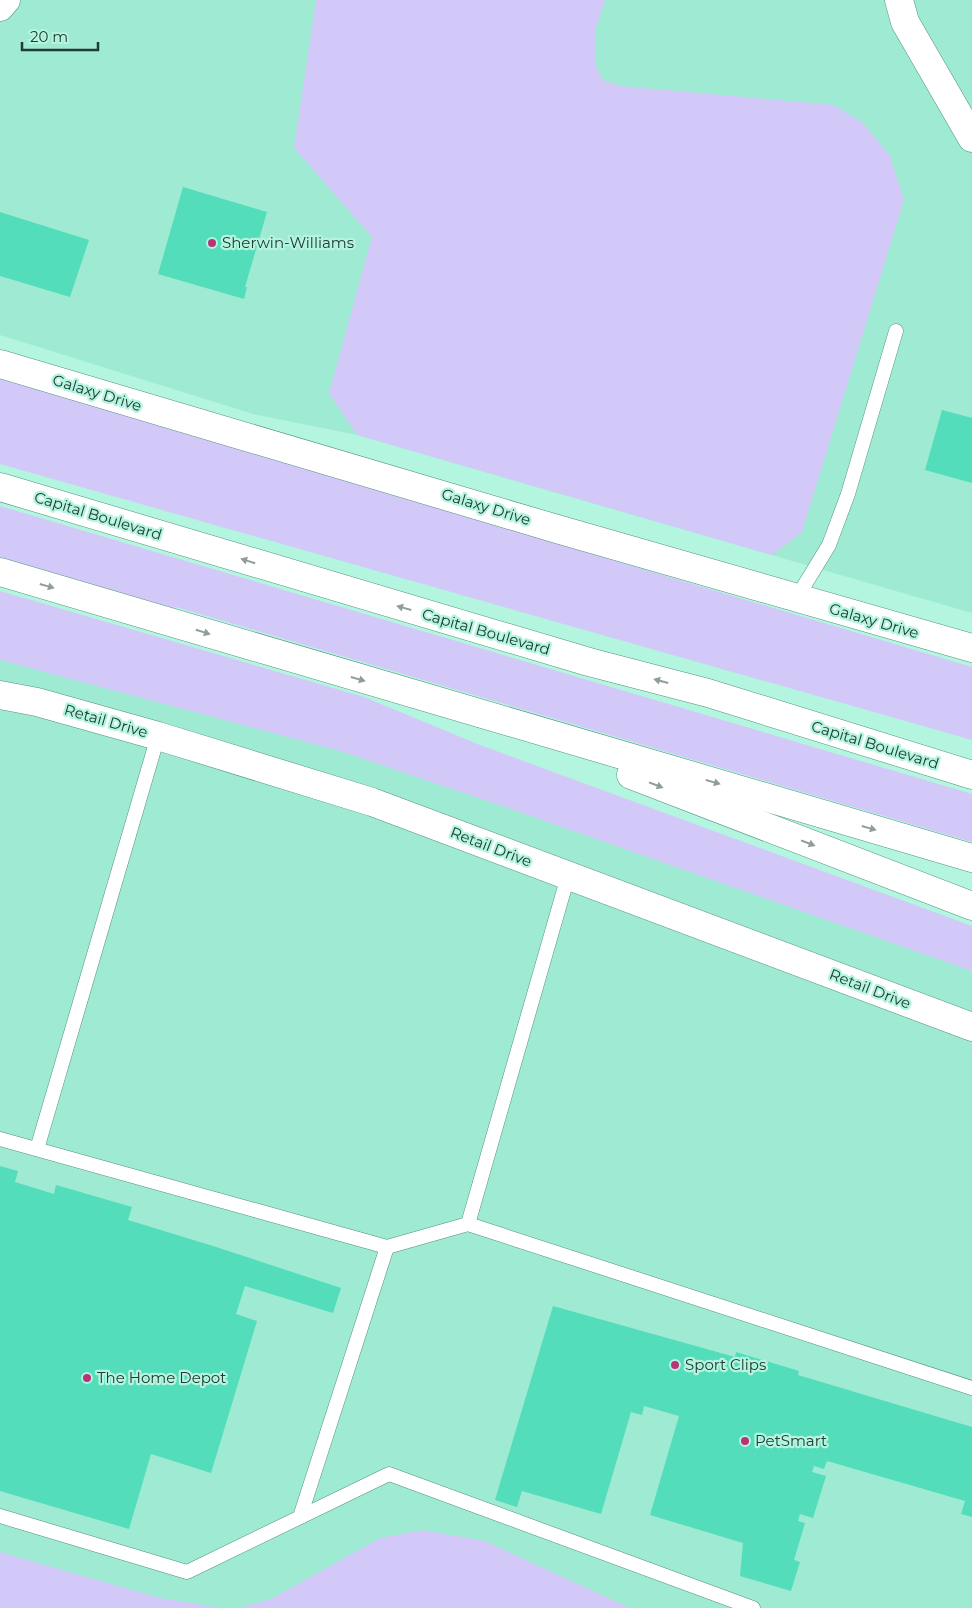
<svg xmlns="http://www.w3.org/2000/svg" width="972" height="1608" font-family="Montserrat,sans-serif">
	<rect width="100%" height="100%" fill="#b4f5e0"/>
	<g fill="#9fead3">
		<path d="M0,0H972V613L357,435L253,414L0,335Z"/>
		<path d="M0,660L340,749L972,971V1608H0Z"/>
	</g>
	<g fill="#d2c9f9">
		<path d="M316,0H605L596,28L595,64L603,80L621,86L834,105L863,123L890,156L904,200L802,532L772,555L357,435L329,393L372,237L294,148Z"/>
		<path d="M0,378L972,667V740L0,464Z"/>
		<path d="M0,506L972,794V842L176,607L173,608L0,557Z"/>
		<path d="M0,591L364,697L480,745L972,926V971L508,808L340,751L0,660Z"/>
		<path d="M422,1530L485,1541L630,1608H238L271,1599L380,1538Z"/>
		<path d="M0,1552L160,1598L222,1608H0Z"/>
	</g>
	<g fill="#53ddba">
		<path d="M183,187L267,212L245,287H247L244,299L158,274Z"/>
		<path d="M0,212L89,240L70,297L0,276Z"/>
		<path d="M942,410L972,418V483L925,470Z"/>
		<path d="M0,1166L18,1171L15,1182L54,1194L56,1185L132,1207L128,1220L213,1246L341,1288L333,1313L245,1286L236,1314L257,1321L211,1473L151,1454L129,1529L0,1491Z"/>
		<path d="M553,1306L735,1357L736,1352L799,1371L798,1375L972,1427V1517L961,1514L965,1501L827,1461L824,1469L814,1466L812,1472L826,1476L813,1518L800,1514L798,1521L805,1523L794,1560L800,1562L791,1591L740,1576L743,1543L650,1515L679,1416L644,1406L642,1415L631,1412L601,1514L522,1491L517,1507L495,1500Z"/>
	</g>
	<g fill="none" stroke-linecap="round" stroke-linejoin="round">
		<g stroke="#52917f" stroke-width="15">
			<g id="lane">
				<path d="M796,599L829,545L848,494L896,331"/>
				<path d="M0,1139L387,1247L468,1224L972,1388"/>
				<path d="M37,1149L158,736"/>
				<path d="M468,1224L568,876"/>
				<path d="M0,1516L187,1572L389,1474L753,1608"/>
				<path d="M300,1517L387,1247"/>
			</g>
		</g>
		<g stroke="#52917f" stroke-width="29">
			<g id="street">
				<path d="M899,0L905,22L972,138"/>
				<path d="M0,7L6,0"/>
				<path d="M0,364L557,529L972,648"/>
			</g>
		</g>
		<g stroke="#52917f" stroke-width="29">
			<path id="secondary" d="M0,695L37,702L158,736L372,802L972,1027"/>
		</g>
		<g stroke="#52917f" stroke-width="29">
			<g id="highway">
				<path d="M0,487L589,662L708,693L972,775"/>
				<path d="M0,572L972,858"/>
				<path d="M631,775L972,906"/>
			</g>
		</g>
		<use href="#lane" stroke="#fff" stroke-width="14"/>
		<use href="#street" stroke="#fff" stroke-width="28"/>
		<use href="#secondary" stroke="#fff" stroke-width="28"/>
		<use href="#highway" stroke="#fff" stroke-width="28"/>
	</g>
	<defs><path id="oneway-solid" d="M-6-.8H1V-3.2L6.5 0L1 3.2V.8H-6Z" transform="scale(1.25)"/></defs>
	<g fill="#909d99">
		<use href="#oneway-solid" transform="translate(248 561) rotate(-163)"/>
		<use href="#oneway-solid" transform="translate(47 586) rotate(16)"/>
		<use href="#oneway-solid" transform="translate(404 608) rotate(-164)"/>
		<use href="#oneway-solid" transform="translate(203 632) rotate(17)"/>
		<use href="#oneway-solid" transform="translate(358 679) rotate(16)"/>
		<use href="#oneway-solid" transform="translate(661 681) rotate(-165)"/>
		<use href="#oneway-solid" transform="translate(713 782) rotate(16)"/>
		<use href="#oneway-solid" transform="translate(656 785) rotate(21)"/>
		<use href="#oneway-solid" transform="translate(869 828) rotate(16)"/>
		<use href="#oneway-solid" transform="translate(808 843) rotate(21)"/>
	</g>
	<g fill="#b83378" stroke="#b4f5e0" stroke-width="2">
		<circle cx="212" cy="243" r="5"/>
		<circle cx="675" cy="1365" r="5"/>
		<circle cx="87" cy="1378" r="5"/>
		<circle cx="745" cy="1441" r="5"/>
	</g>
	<g text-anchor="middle" stroke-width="4.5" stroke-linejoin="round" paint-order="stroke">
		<g font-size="15" fill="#203b33" stroke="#b4f5e0" text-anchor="start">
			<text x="222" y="248">Sherwin-Williams</text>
			<text x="685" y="1370">Sport Clips</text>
			<text x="97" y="1383">The Home Depot</text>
			<text x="755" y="1446">PetSmart</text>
		</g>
		<g font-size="15" fill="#203b33" stroke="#b4f5e0">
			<text transform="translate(97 393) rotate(17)" y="5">Galaxy Drive</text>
			<text transform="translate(486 507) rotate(17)" y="5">Galaxy Drive</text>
			<text transform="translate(98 516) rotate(17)" y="5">Capital Boulevard</text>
			<text transform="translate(874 621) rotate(16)" y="5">Galaxy Drive</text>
			<text transform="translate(486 632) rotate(16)" y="5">Capital Boulevard</text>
			<text transform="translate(106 721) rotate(16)" y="5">Retail Drive</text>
			<text transform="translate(875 745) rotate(17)" y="5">Capital Boulevard</text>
			<text transform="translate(491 847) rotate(21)" y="5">Retail Drive</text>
			<text transform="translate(870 989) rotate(21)" y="5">Retail Drive</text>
		</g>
	</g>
	<path d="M22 42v8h76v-8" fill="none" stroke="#203b33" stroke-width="2.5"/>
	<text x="30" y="42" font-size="15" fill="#203b33" stroke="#b4f5e0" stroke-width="4" paint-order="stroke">20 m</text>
</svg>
